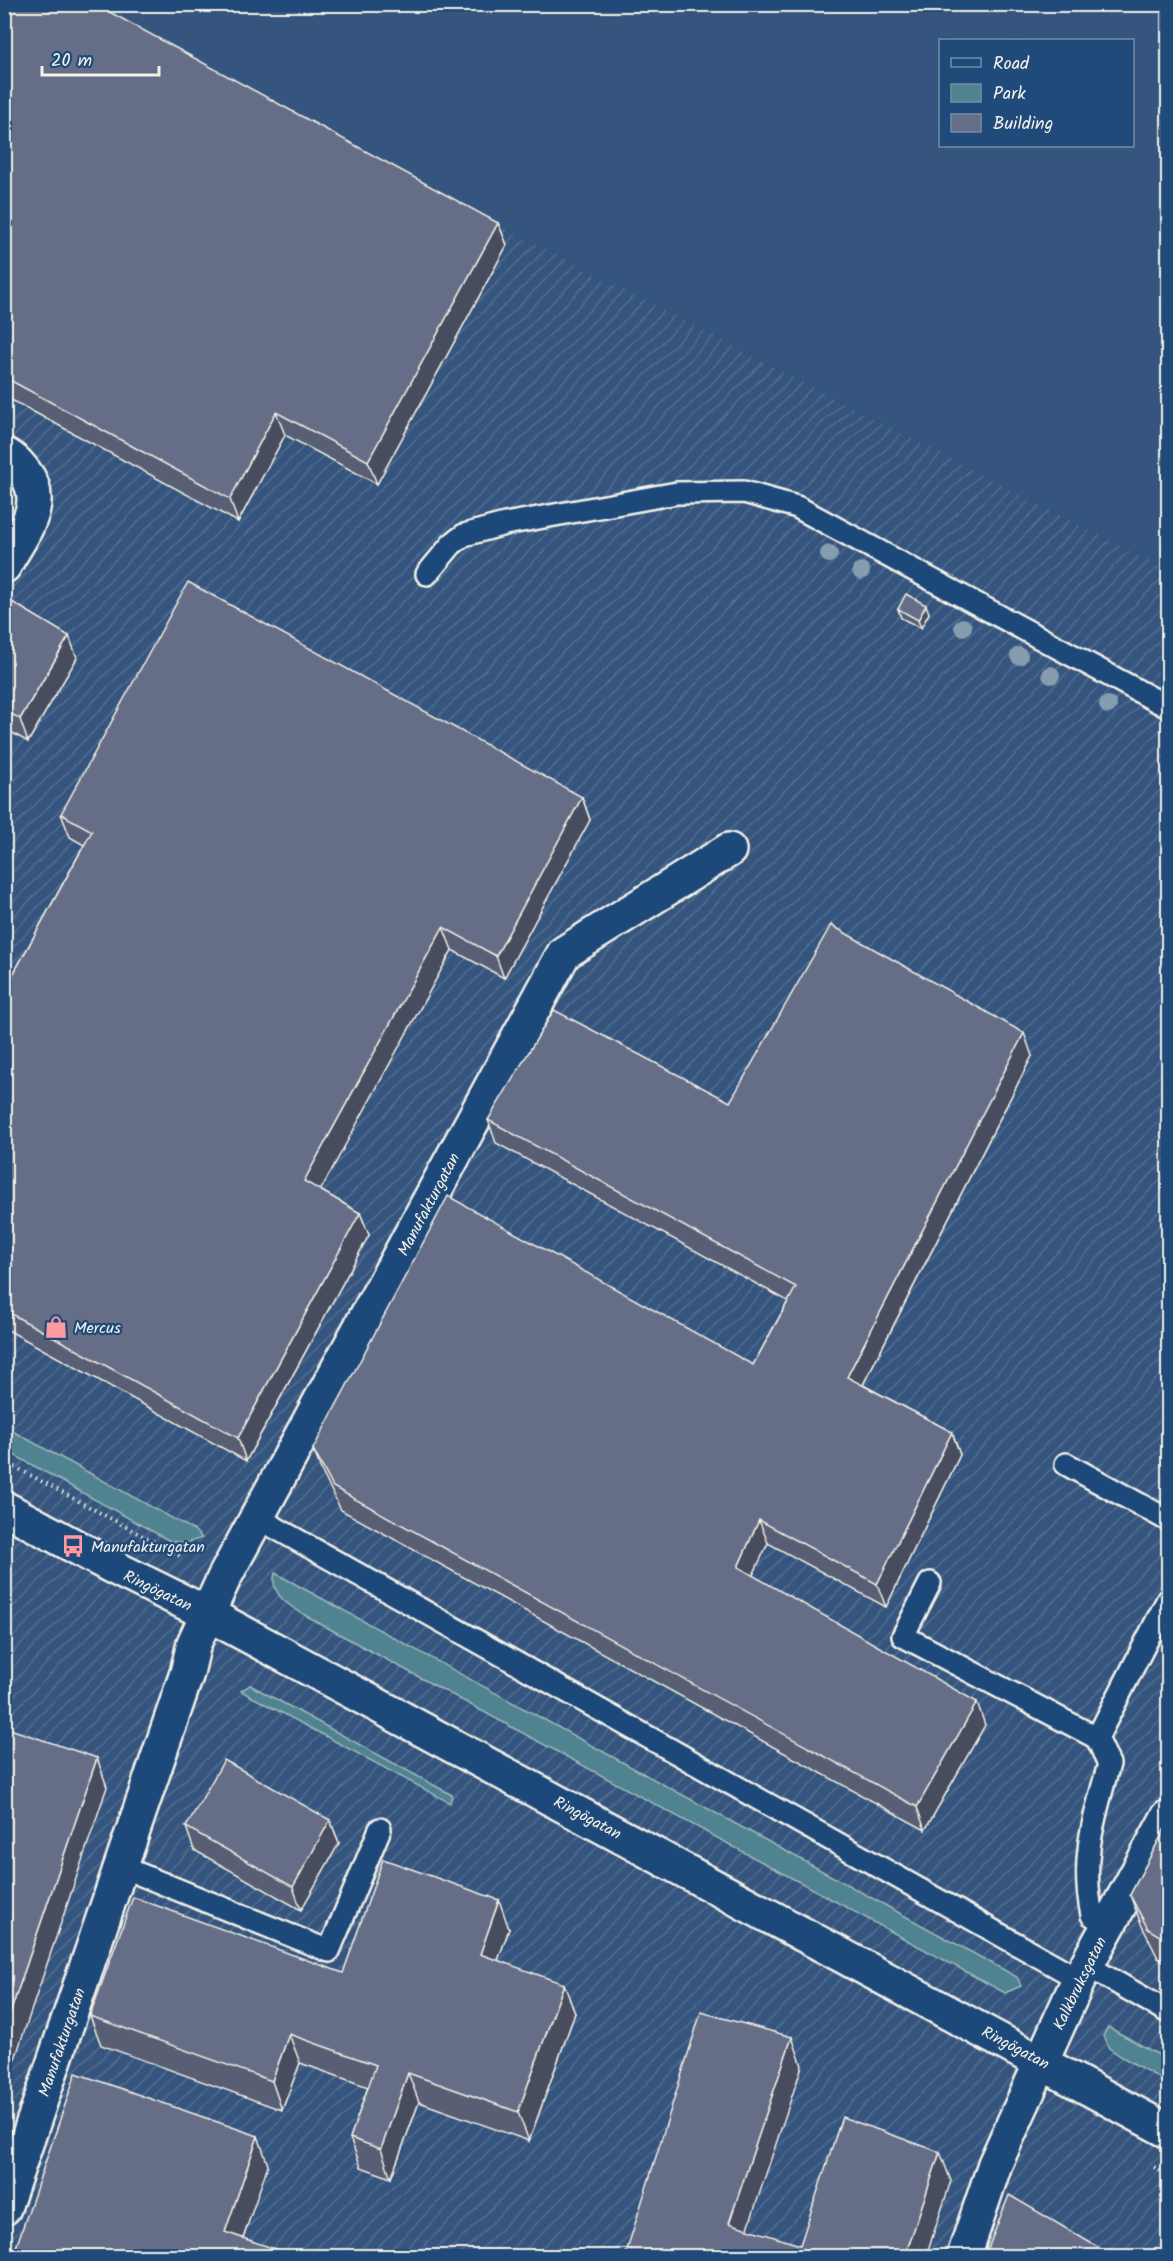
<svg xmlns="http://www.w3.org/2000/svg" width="1173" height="2261" font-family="Kalam,sans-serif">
	<defs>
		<pattern id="industrial-furrows" width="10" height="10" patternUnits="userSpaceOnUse" patternTransform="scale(1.5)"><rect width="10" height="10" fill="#34557e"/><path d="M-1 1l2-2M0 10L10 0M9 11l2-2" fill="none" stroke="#526e90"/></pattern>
	</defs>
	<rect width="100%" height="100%" fill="#1f4a7a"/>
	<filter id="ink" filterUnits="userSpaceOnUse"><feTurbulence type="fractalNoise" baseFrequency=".0167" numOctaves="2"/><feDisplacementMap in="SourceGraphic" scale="12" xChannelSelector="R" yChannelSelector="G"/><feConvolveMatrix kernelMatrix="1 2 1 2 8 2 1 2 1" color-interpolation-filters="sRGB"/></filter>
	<g filter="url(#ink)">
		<path fill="#34557e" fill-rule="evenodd" d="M85,5H1168V571L486,218ZM940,40H1132V146H940Z"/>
		<path fill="url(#industrial-furrows)" d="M85,4L486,218L1168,571V2256H5L4,5Z"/>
		<g fill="#508390" stroke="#a2babc" stroke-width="1.5">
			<path d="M5,1427L194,1530L202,1538L186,1543L170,1541L5,1450Z"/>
			<path d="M275,1573L1017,1977L1021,1986L1005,1993L315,1621C297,1610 268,1598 275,1573Z"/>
			<path d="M250,1685L452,1795L450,1803L241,1691Z"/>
			<path d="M1108,2027L1168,2060V2083L1122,2057L1109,2048L1103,2036Z"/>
		</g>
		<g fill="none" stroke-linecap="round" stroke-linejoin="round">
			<g stroke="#f4f1e8" stroke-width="26">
				<g id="service">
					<path d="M427,574L452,544L464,535L505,524L677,493L744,492L797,507L1168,707"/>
					<path d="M1066,1464L1168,1520"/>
					<path d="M258,1518L1079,1979"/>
					<path d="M930,1583L903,1636L1097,1738"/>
					<path d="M122,1867L329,1951L380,1829"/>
					<path d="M1108,1925L1092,1915C1080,1859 1094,1818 1109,1764L1097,1738L1168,1599"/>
					<path d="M1086,1965L1168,2012"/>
				</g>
			</g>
			<g stroke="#f4f1e8" stroke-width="38">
				<g id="minor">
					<path d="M4,454C14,459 18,464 25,473C49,504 20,536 4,566"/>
					<path d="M4,2208L187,1673L194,1643L224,1578L564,953L729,850"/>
					<path d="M964,2256L995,2164L1079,1979L1168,1817"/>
				</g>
			</g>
			<g stroke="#f4f1e8" stroke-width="38">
				<path id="tertiary" d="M4,1508L113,1567L208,1614L1168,2131"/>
			</g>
			<g stroke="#f4f1e8" stroke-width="4" stroke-dasharray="1.5 4.5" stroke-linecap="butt">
				<path d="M4,1461L180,1556"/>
				<path d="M1154,2167L1168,2175"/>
			</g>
			<use href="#service" stroke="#1f4a7a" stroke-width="21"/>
			<use href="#minor" stroke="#1f4a7a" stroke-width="33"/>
			<use href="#tertiary" stroke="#1f4a7a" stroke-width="33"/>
		</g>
		<g fill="#869caf">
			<circle cx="829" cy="554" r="9"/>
			<circle cx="861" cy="571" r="9"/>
			<circle cx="963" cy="627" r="9"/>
			<circle cx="1019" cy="656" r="9"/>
			<circle cx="1051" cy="675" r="9"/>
			<circle cx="1108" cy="705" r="9"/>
		</g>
		<g fill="#585f74" stroke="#f4f1e8" stroke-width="1.5">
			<path d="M4,4L498,223L507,245L377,484L285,435L238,522L4,396Z"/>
			<path d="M4,603L77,658L28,742L4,728Z"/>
			<path d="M898,609L929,613L921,628L901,618Z"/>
			<path d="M582,797L590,820L504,978L452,950L320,1190L360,1213L369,1235L246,1461L4,1328V991L84,845L70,837L61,814Z"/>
			<path d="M1032,1056L863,1385L952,1432L960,1455L886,1607L768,1543L752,1576L985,1725L925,1830L341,1510L322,1472L313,1449L753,1365L788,1301L496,1143L488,1120L730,1102Z"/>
			<path d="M330,1820L339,1843L301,1910L194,1850L186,1827Z"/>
			<path d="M1168,1823V1964L1158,1958L1141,1924L1130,1895Z"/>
			<path d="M509,1929L498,1960L575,2013L529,2141L419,2102L391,2178L361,2167L350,2138L368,2087L300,2063L282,2110L101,2045L90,2016L343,1973Z"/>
		</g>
		<g fill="#474d5e" stroke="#f4f1e8" stroke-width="1.5">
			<path d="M498,223L507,245L377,484L368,461Z"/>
			<path d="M276,412L285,435L238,522L230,499Z"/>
			<path d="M926,605L929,613L921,628L918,620Z"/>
			<path d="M69,636L77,658L28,742L20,719Z"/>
			<path d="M582,797L590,820L504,978L496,956Z"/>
			<path d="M443,927L452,950L313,1204L304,1181Z"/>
			<path d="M1024,1033L1032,1056L855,1400L847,1377Z"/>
			<path d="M360,1213L369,1235L246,1461L238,1438Z"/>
			<path d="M952,1432L960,1455L886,1607L877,1584Z"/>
			<path d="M759,1520L768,1543L746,1590L738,1567Z"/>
			<path d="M977,1702L985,1725L925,1830L917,1807Z"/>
			<path d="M97,1758L107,1787L4,2091V2031Z"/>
			<path d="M330,1820L339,1843L301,1910L293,1887Z"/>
			<path d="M499,1900L509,1929L490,1983L480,1954Z"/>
			<path d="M564,1984L575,2013L529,2141L518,2112Z"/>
			<path d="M289,2034L300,2063L282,2110L272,2081Z"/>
			<path d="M792,2037L802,2066L740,2252L729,2223Z"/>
			<path d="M408,2073L419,2102L391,2178L381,2149Z"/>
			<path d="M258,2136L268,2165L237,2256L225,2232Z"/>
			<path d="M940,2152L951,2181L926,2256H905Z"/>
		</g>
		<g fill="#666e87" stroke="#f4f1e8" stroke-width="1.5">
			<path d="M4,4H95L498,223L368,461L276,412L230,499L4,377Z"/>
			<path d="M188,582L582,797L496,956L443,927L304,1181L360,1213L238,1438L4,1310V991L92,831L61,814Z"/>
			<path d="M906,594L926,605L918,620L898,609Z"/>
			<path d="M7,599L69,636L20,719L4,710V603Z"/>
			<path d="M831,925L1024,1033L847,1377L952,1432L877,1584L759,1520L738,1567L977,1702L917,1807L333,1487L313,1449L448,1196L753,1365L796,1287L488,1120L554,1010L730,1102Z"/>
			<path d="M4,1727L97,1758L4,2031Z"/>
			<path d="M224,1760L330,1820L293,1887L186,1827Z"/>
			<path d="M1168,1823V1941L1148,1929L1130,1895Z"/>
			<path d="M383,1859L499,1900L480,1954L564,1984L518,2112L408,2073L381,2149L350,2138L376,2065L289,2034L272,2081L90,2016L133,1897L343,1973Z"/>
			<path d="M701,2012L792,2037L729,2223L800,2245L842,2117L940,2152L905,2256H625Z"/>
			<path d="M76,2073L258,2136L225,2232L296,2256H13Z"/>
			<path d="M1009,2195L1106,2252L1114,2256H985Z"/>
		</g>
	</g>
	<defs>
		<g id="shop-bare" transform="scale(1.8)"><path d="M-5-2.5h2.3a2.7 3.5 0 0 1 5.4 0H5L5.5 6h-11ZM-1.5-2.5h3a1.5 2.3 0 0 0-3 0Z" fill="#ff9aa2" stroke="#1f4a7a" stroke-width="2.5" paint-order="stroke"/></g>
		<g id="bus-bare" transform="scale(1.8)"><path d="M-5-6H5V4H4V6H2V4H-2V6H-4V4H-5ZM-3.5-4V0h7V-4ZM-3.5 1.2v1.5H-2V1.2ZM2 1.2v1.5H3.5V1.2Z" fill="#ff9aa2" stroke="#1f4a7a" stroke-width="2.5" paint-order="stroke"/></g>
	</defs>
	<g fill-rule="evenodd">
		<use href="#shop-bare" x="56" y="1327"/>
		<use href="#bus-bare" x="73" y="1546"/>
	</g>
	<g text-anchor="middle" stroke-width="4.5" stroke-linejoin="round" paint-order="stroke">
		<g font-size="16" fill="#f4f1e8" stroke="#1f4a7a">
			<text transform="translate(428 1204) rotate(-62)" y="6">Manufakturgatan</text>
			<text transform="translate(158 1590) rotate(26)" y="6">Ringögatan</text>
			<text transform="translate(588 1817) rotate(28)" y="6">Ringögatan</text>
			<text transform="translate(1079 1983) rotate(-64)" y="6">Kalkbruksgatan</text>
			<text transform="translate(61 2042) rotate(-71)" y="6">Manufakturgatan</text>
			<text transform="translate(1016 2047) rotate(28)" y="6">Ringögatan</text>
		</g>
		<g font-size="16" fill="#f4f1e8" stroke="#1f4a7a" text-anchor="start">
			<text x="74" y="1333">Mercus</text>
			<text x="91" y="1552">Manufakturgatan</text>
		</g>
	</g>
	<rect width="1173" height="2261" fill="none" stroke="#1f4a7a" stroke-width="24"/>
	<rect x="12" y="12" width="1149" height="2237" fill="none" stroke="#f4f1e8" stroke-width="2" filter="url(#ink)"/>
	<rect x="939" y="39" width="195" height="108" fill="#1f4a7a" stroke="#748da6" stroke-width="1.5"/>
	<rect x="951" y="58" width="30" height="9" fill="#1f4a7a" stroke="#748da6" stroke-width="1.5"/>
	<text x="993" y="69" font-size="18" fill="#f4f1e8">Road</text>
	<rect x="951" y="84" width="30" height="18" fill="#508390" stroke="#748da6" stroke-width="1.5"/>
	<text x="993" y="99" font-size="18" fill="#f4f1e8">Park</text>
	<rect x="951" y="114" width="30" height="18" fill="#666e87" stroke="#748da6" stroke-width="1.5"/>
	<text x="993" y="129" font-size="18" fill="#f4f1e8">Building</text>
	<path d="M42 66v9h117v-9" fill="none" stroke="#f4f1e8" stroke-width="3"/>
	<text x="51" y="66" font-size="18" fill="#f4f1e8" stroke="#1f4a7a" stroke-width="4.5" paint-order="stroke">20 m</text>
</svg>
